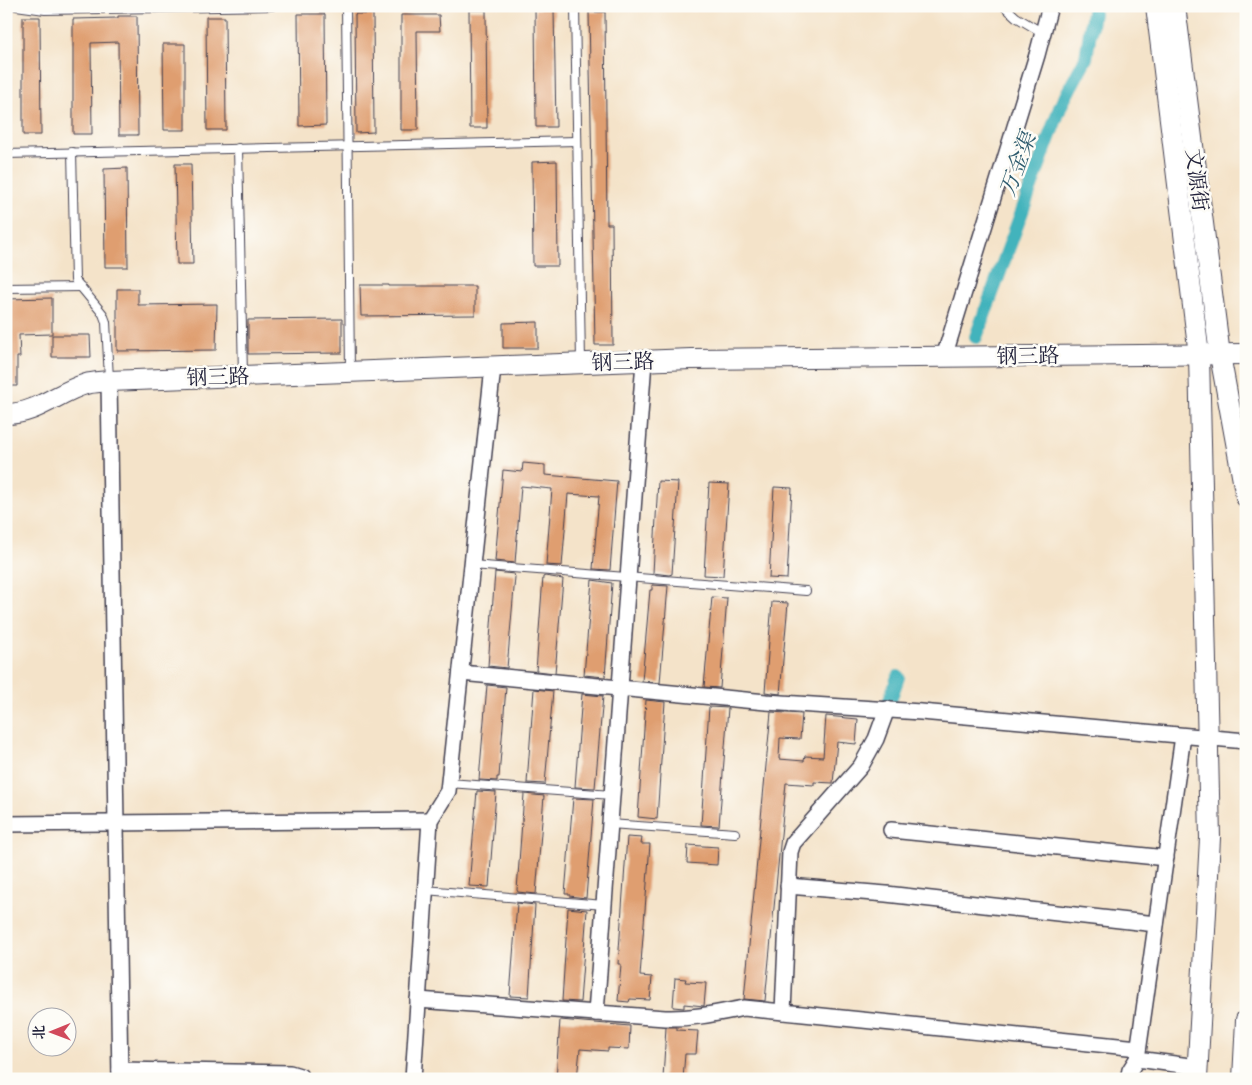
<svg xmlns="http://www.w3.org/2000/svg" width="1252" height="1085" font-family="Cardo,'Noto Serif SC',serif">
	<rect width="100%" height="100%" fill="#fdfcf7"/>
	<filter id="ink" filterUnits="userSpaceOnUse"><feTurbulence type="fractalNoise" baseFrequency=".02" numOctaves="2"/><feDisplacementMap in="SourceGraphic" scale="10" xChannelSelector="R" yChannelSelector="G"/><feConvolveMatrix kernelMatrix="1 2 1 2 8 2 1 2 1" color-interpolation-filters="sRGB"/></filter>
	<filter id="wash" filterUnits="userSpaceOnUse"><feTurbulence type="fractalNoise" baseFrequency=".0096" numOctaves="4" result="noise"/><feDisplacementMap in="SourceGraphic" scale="20" xChannelSelector="R" yChannelSelector="G"/><feGaussianBlur stdDeviation="1.12" result="paint"/><feColorMatrix in="noise" values="0 0 0 0 0 0 0 0 0 0 0 0 0 0 0 0 0 1.4 0 .05"/><feComposite in="paint" operator="in"/></filter>
	<g filter="url(#wash)">
		<rect width="100%" height="100%" fill="#f4e3c9"/>
		<g fill="none" stroke-linecap="round" stroke-linejoin="round">
			<g stroke="#43b3bc" stroke-width="14">
				<path d="M976,337L1061,105L1086,58L1094,6"/>
				<path d="M890,700L898,677"/>
			</g>
		</g>
		<g id="blocks">
			<g fill="#df9e70">
				<path d="M535,9H554L556,127H536Z"/>
				<path d="M469,10H486L487,128H470Z"/>
				<path d="M589,12H605L607,224H612L613,345H595Z"/>
				<path d="M298,14H325L326,125L299,126Z"/>
				<path d="M355,14H373L374,132L356,133Z"/>
				<path d="M401,15H439L440,31H417L418,130H401Z"/>
				<path d="M118,16H137L138,135H119L118,42L91,43L92,134H73V19L118,18Z"/>
				<path d="M23,17H40L41,135H23Z"/>
				<path d="M206,17H225L226,130H207Z"/>
				<path d="M163,44H185V130H164Z"/>
				<path d="M557,161L558,266H533L532,162Z"/>
				<path d="M175,164H191L193,264H177Z"/>
				<path d="M127,168L128,267H105L104,169Z"/>
				<path d="M360,285H389V286H475V315L361,316Z"/>
				<path d="M117,289H138V305L217,304L216,350L117,351Z"/>
				<path d="M52,298V334L19,335L20,357H17V386H6V299Z"/>
				<path d="M342,319V353L248,354V320Z"/>
				<path d="M538,322V348H503V323Z"/>
				<path d="M52,335H90L91,357H52Z"/>
				<path d="M523,463L545,465V475L617,481L610,570L593,569L599,496L568,494L562,566L546,565L552,489L521,486L515,563L495,561L503,470L522,472Z"/>
				<path d="M658,481L678,482L672,574L669,575L653,573Z"/>
				<path d="M709,483L729,484L723,576L704,575Z"/>
				<path d="M774,487L792,488L787,579L769,578Z"/>
				<path d="M495,572L514,574L515,577L507,668L488,666Z"/>
				<path d="M545,576L563,579L555,673L536,671L543,577Z"/>
				<path d="M592,580L612,583L605,677L584,675Z"/>
				<path d="M652,585L668,586L660,683L642,681L650,590H652Z"/>
				<path d="M712,597L727,598L720,688L704,687Z"/>
				<path d="M772,602L788,603L780,694L765,692Z"/>
				<path d="M487,685L506,687L499,777H497V781L479,780Z"/>
				<path d="M534,689L553,691L545,784L527,783Z"/>
				<path d="M582,694L603,696L595,788L575,787Z"/>
				<path d="M646,700L665,702L657,819L638,817Z"/>
				<path d="M709,707L728,708L719,826L701,825Z"/>
				<path d="M771,712L802,714L800,739L780,738L779,759L804,761L805,756L823,757L826,716L858,719L856,744L837,742L833,783L814,782V785L786,783L765,1001L744,999Z"/>
				<path d="M477,791L496,792L489,887L469,886Z"/>
				<path d="M524,794L544,796L536,894L518,892L517,890Z"/>
				<path d="M573,798L594,799L586,898L569,896V894H565Z"/>
				<path d="M627,837L642,838L641,844H650L640,976L652,977L650,1000L630,999L629,1002L618,1001L621,964H618Z"/>
				<path d="M688,845L718,847L717,865L687,863Z"/>
				<path d="M517,903L535,905L529,997L510,996Z"/>
				<path d="M568,908L587,910L580,1002L562,1001Z"/>
				<path d="M675,978L686,979L685,982L706,983L704,1006L684,1004V1008L673,1007Z"/>
				<path d="M560,1020L630,1026L629,1049L608,1048V1051L580,1049L577,1079H556Z"/>
				<path d="M666,1027H677V1030L698,1031L696,1054H685L683,1079H663Z"/>
			</g>
		</g>
	</g>
	<g filter="url(#ink)">
		<use href="#blocks" fill-opacity="0" stroke="#423f50" stroke-width="1"/>
		<g fill="none" stroke-linecap="round" stroke-linejoin="round">
			<g stroke="#423f50" stroke-width="10">
				<g id="lane">
					<path d="M16,6L45,10L272,6"/>
					<path d="M346,6L350,370"/>
					<path d="M575,6L581,362"/>
					<path d="M1004,6L1016,17L1043,33"/>
					<path d="M238,148L243,375"/>
					<path d="M72,152L75,280L103,314L106,322L109,379"/>
					<path d="M6,154L577,141"/>
					<path d="M6,288L81,287"/>
					<path d="M472,565L806,591"/>
					<path d="M449,783L612,795"/>
					<path d="M610,824L735,833"/>
					<path d="M425,890L604,905"/>
				</g>
			</g>
			<g stroke="#423f50" stroke-width="18">
				<g id="street">
					<path d="M944,357L1037,55L1050,6"/>
					<path d="M109,381L120,1079"/>
					<path d="M461,673L766,702L921,712L1246,741"/>
					<path d="M6,824L430,820"/>
					<path d="M891,830L1166,858"/>
					<path d="M788,886L886,894L1156,924"/>
					<path d="M418,1000L665,1018C692,1019 718,1013 744,1008L1138,1048"/>
					<path d="M783,1012L790,852L793,843L861,766L876,739L887,709"/>
					<path d="M596,1013L644,361"/>
					<path d="M1137,1059L1197,1067"/>
					<path d="M120,1070L290,1073L300,1076L301,1079"/>
					<path d="M413,1079L430,820L448,791L493,367"/>
					<path d="M1128,1079L1130,1070L1137,1059L1183,736"/>
				</g>
			</g>
			<g stroke="#423f50" stroke-width="22">
				<g id="secondary">
					<path d="M1156,6L1199,355L1210,838L1197,1079"/>
					<path d="M1175,6L1220,355L1246,497"/>
					<path d="M6,414C37,414 58,392 86,384C93,382 101,382 109,381L691,359L1246,354"/>
					<path d="M1243,1079L1246,1020"/>
				</g>
			</g>
			<use href="#lane" stroke="#fff" stroke-width="8"/>
			<use href="#street" stroke="#fff" stroke-width="15"/>
			<use href="#secondary" stroke="#fff" stroke-width="20"/>
		</g>
	</g>
	<g text-anchor="middle" stroke-width="5" stroke-linejoin="round" paint-order="stroke">
		<g font-size="21" fill="#22223b" stroke="#fdfcf7">
			<text transform="translate(1197 180) rotate(83)" y="7">文源街</text>
			<text transform="translate(1028 356) rotate(-1)" y="7">钢三路</text>
			<text transform="translate(623 362) rotate(-2)" y="7">钢三路</text>
			<text transform="translate(218 377) rotate(-2)" y="7">钢三路</text>
		</g>
		<g font-size="22" font-style="italic" fill="#2f5c6f" stroke="#fdfcf7">
			<text transform="translate(1017 164) rotate(-70)" y="8">万金渠</text>
		</g>
	</g>
	<rect width="1252" height="1085" fill="none" stroke="#fdfcf7" stroke-width="25"/>
	<g transform="translate(52 1032) rotate(269)"><circle r="24" fill="#fdfcf7" stroke="#a5a5ac"/>
	<path d="M0-4L9 19L0 12L-9 19Z" fill="#d1495b"/>
	<text y="-8" font-size="14" font-weight="bold" text-anchor="middle" fill="#22223b">北</text>
	</g>
</svg>
